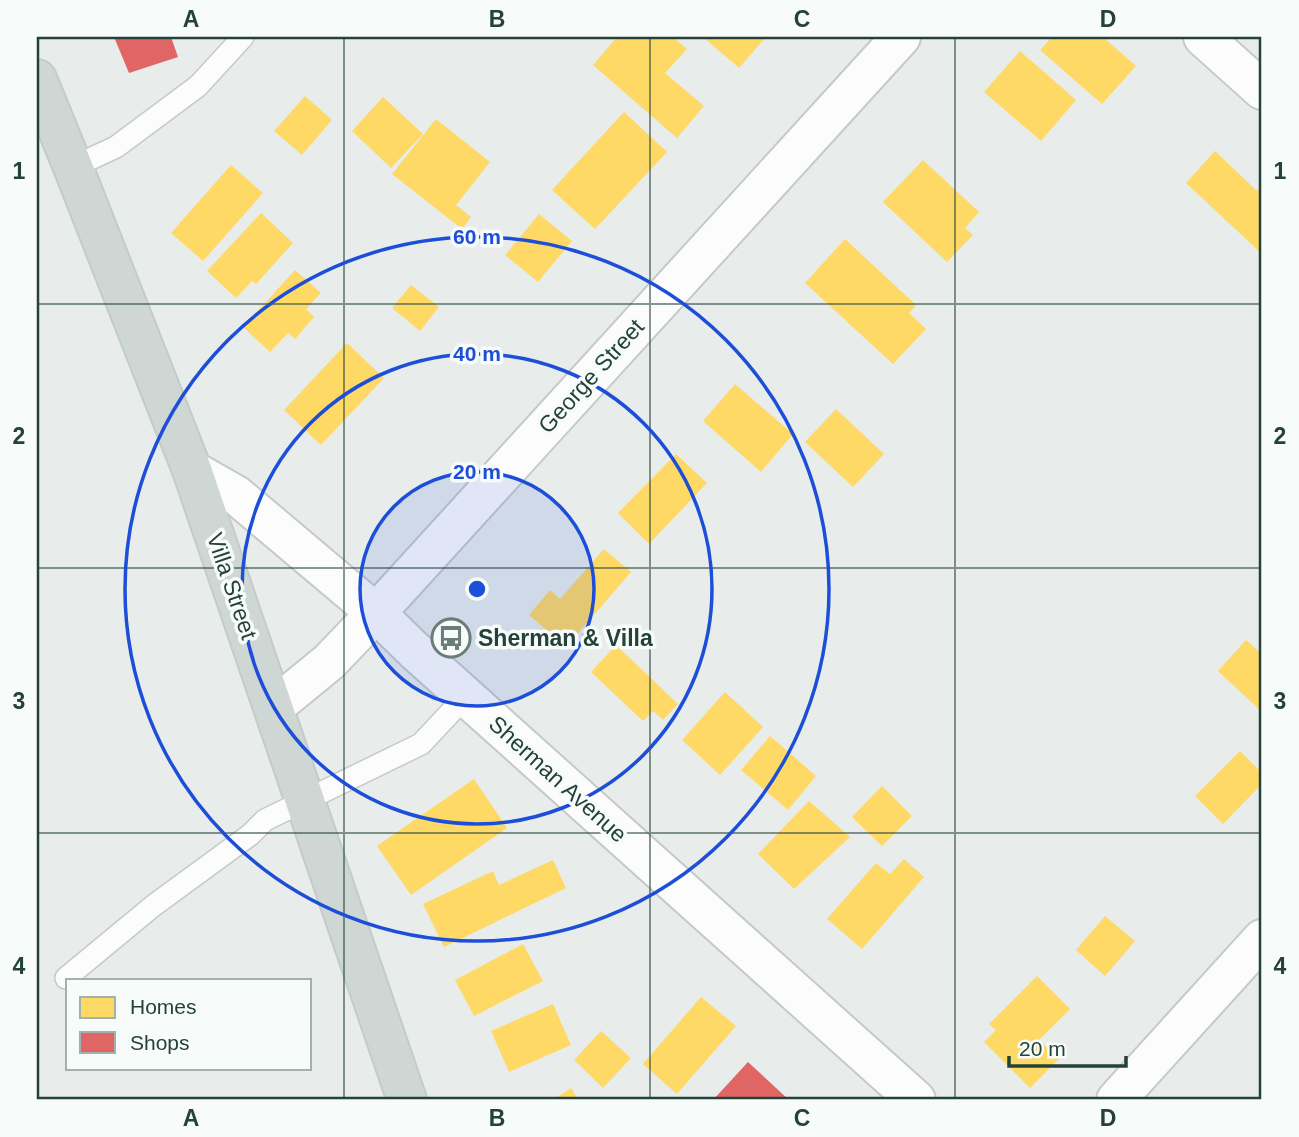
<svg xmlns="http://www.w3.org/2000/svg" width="1299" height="1137" font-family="Helvetica,sans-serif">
	<rect width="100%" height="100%" fill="#e8edeb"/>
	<g fill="#ffd966">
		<path d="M617,37H673L687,49L665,73L704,106L677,138L593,65Z"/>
		<path d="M703,37H766L739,68Z"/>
		<path d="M1052,37H1103L1136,66L1102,104L1040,50Z"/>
		<path d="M1020,51L1076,100L1041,141L984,92Z"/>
		<path d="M305,96L332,120L302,155L274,131Z"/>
		<path d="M383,97L423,134L391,168L352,131Z"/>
		<path d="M624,112L667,152L595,229L552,190Z"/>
		<path d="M436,119L490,162L456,205L471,217L462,229L392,174Z"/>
		<path d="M1215,151L1257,191L1262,185V254L1186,183Z"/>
		<path d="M923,160L979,212L965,228L973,235L947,262L883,202Z"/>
		<path d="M231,165L263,193L203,261L171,233Z"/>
		<path d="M261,213L293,243L256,284L252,281L236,298L207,271Z"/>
		<path d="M539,214L572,241L538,282L505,255Z"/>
		<path d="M845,239L916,305L909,313L926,329L893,364L805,283Z"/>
		<path d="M295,270L321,293L306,309L314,317L295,339L288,333L270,352L243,327Z"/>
		<path d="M411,285L439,307L420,331L392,308Z"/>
		<path d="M347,343L384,378L321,445L284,410Z"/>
		<path d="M735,384L793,434L761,472L703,421Z"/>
		<path d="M836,409L884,454L853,487L805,442Z"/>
		<path d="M676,454L707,483L649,544L618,513Z"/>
		<path d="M604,549L631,572L566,647L529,615L550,590L560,599Z"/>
		<path d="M1246,640L1262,654V712L1218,671Z"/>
		<path d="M616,645L678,704L663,720L653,711L643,721L591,672Z"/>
		<path d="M725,692L763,727L720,775L682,740Z"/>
		<path d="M770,736L816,776L788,810L741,770Z"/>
		<path d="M1240,751L1262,773V784L1223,824L1195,796Z"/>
		<path d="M474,779L507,828L411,895L377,846Z"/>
		<path d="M882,786L912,816L882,846L852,817Z"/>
		<path d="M809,801L850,837L794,889L758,854Z"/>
		<path d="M904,859L924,877L862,949L827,919L876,863L890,874Z"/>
		<path d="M553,860L566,888L444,947L423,904L493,871L499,885Z"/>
		<path d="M1105,916L1135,941L1105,976L1076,950Z"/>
		<path d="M523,944L543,981L474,1016L455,980Z"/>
		<path d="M1037,976L1070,1009L1039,1040L1059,1059L1030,1088L984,1042L996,1030L989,1024Z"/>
		<path d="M701,997L736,1026L677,1094L643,1064Z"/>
		<path d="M553,1004L571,1045L509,1072L491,1031Z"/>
		<path d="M601,1031L631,1058L603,1088L574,1060Z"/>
		<path d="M571,1088L579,1100H553Z"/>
	</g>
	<g fill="#e06666">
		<path d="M114,37H171L178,57L129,73Z"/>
		<path d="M748,1062L789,1100H713Z"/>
	</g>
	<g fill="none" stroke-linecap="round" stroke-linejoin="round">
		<g stroke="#c5cac8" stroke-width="24">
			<g id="lane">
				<path d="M73,167L116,147L198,86L243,37"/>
				<path d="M66,978L153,906L250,835L265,820L421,744L466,696"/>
			</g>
		</g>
		<g stroke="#c5cac8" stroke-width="42">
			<g id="street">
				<path d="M1203,37L1262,90"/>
				<path d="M192,470L236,495L376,613L414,650L916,1100"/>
				<path d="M274,707L329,662L376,613L901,37"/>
				<path d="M1116,1100L1262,939"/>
			</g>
		</g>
		<g stroke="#c3ccc9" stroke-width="42">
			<path id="primary" d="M37,79L73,167L192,470L407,1100"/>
		</g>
		<use href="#lane" stroke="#fcfcfc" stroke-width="21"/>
		<use href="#street" stroke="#fcfcfc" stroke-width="38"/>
		<use href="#primary" stroke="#cfd7d5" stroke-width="38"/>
	</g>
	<path fill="none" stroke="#24423a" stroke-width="2" stroke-opacity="0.55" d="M344,37V1100M650,37V1100M955,37V1100M37,304H1262M37,568H1262M37,833H1262"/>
	<circle cx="477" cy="589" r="117" fill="#1d4ed8" fill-opacity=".12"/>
	<g fill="none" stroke="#1d4ed8" stroke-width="3.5">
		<circle cx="477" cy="589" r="117"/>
		<circle cx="477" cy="589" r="235"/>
		<circle cx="477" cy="589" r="352"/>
	</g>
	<defs>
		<g id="bus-ring" transform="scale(2.0125)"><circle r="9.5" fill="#f7fbf9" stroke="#697e78" stroke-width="1.5"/><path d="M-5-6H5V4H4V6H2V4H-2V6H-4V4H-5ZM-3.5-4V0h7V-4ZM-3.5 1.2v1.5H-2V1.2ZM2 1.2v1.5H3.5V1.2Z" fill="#697e78"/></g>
	</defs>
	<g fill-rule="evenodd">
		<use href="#bus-ring" x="451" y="638"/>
	</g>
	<g text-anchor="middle" stroke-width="7" stroke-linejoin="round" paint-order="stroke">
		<g font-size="23" fill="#24423a" stroke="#f7fbf9">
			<text transform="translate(591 376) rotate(-48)" y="8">George Street</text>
			<text transform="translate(232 586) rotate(71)" y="8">Villa Street</text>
			<text transform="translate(558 779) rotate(42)" y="8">Sherman Avenue</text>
		</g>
		<g font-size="23" font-weight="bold" fill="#24423a" stroke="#f7fbf9" text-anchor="start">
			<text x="478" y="646">Sherman &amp; Villa</text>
		</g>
	</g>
	<circle cx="477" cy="589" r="10" fill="#1d4ed8" stroke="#f7fbf9" stroke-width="3.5"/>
	<g font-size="21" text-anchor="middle" font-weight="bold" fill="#1d4ed8" stroke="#f7fbf9" stroke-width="7" stroke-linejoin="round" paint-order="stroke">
		<text x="477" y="244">60 m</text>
		<text x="477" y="361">40 m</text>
		<text x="477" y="479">20 m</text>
	</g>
	<rect width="1299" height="1137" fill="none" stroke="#f7fbf9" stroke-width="77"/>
	<rect x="66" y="979" width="245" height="91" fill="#f7fbf9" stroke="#a3b1ad" stroke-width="2"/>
	<rect x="80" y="997" width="35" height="21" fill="#ffd966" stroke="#a3b1ad" stroke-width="2"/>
	<text x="130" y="1014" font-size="21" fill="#24423a">Homes</text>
	<rect x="80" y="1032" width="35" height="21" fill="#e06666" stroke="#a3b1ad" stroke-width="2"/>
	<text x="130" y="1050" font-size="21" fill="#24423a">Shops</text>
	<path d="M1009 1056v10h117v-10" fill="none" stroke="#24423a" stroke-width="3.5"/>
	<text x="1019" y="1056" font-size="21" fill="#24423a" stroke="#f7fbf9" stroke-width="5" paint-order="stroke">20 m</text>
	<rect x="38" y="38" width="1222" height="1060" fill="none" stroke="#24423a" stroke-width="2.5"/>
	<g font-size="23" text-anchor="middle" font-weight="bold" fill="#24423a">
		<text x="191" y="27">A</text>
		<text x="497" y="27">B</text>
		<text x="802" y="27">C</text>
		<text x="1108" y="27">D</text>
		<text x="19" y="179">1</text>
		<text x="1280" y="179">1</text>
		<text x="19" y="444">2</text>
		<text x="1280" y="444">2</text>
		<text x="19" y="709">3</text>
		<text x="1280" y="709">3</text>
		<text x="19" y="974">4</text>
		<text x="1280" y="974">4</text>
		<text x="191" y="1126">A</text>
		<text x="497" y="1126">B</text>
		<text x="802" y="1126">C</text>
		<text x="1108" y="1126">D</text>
	</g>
</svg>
